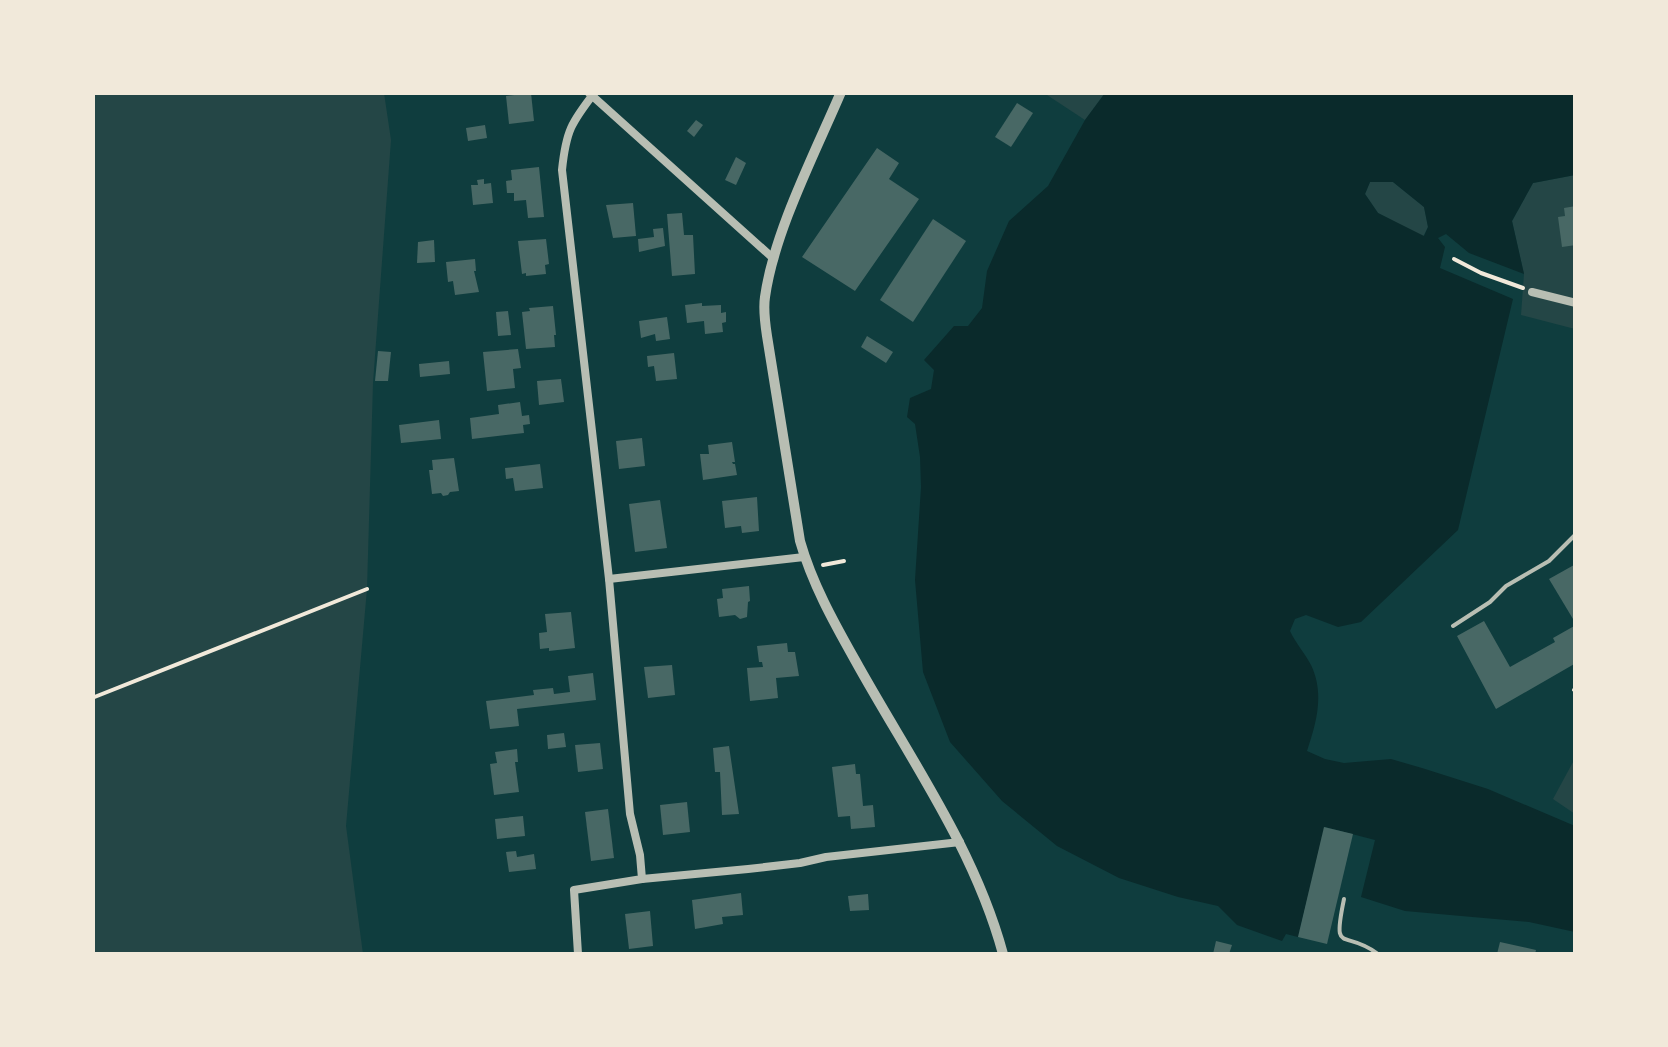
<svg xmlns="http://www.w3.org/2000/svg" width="1668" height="1047" font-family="'Public Sans',sans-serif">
	<rect width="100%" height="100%" fill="#0f3d3e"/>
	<g fill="#244646">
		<path d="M92,93H384L391,140L373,383L367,589L346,826L363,954H93Z"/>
		<path d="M1044,93H1105L1085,120Z"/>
		<path d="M1575,175V329L1521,315L1524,274L1512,221L1533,183Z"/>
		<path d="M1370,182H1393L1424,207L1428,227L1423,237L1378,213L1365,194Z"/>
		<path d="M1573,762H1575V814L1553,799Z"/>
	</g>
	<path fill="#0a2a2b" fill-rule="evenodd" d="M1105,93H1575V175L1533,183L1512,221L1524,274L1469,253L1446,234L1438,238L1445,247L1440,268L1513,299L1458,530L1361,622L1338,627L1306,615L1295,619L1290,631C1296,644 1305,653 1311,665C1325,694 1316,724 1307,751L1325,759L1344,763L1391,759L1422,768L1488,789L1575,826V932L1529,922L1405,911L1361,897L1375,840L1325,827L1298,937L1286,934L1282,941L1237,925L1218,906L1178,897L1119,878L1057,846L1002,801L950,742L923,672L915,580L921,487L920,457L915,424L907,417L910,398L931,389L934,370L924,360L954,326H968L982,308L987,271L1009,221L1048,186L1085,120ZM1370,182H1393L1424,207L1428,227L1424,236L1378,213L1365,194Z"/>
	<g fill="#486865">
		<path d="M531,93L534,121L509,124L506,96Z"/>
		<path d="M1017,103L1033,113L1011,147L995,137Z"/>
		<path d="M696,120L703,125L694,137L687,131Z"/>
		<path d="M485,125L487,138L468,141L466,128Z"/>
		<path d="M877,148L899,163L889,179L919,199L855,291L802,257Z"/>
		<path d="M736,157L746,163L736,185L725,180Z"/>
		<path d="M539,167L544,217L528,218L526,200L514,201V193H507L506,181L512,180L511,170Z"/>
		<path d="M484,179V184L491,183L493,203L473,205L471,185H478L477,180Z"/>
		<path d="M633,203L636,236L613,238L606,205Z"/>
		<path d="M1576,206V245L1562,247L1558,217L1565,216L1564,208Z"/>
		<path d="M682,213L684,235H693L695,274L672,276L667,214Z"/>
		<path d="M933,219L966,241L913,322L880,300Z"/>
		<path d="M663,228L665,246L639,252L638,239L654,237L653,229Z"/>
		<path d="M546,239L549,264L545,265L546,274L526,276V273L522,274L518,241Z"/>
		<path d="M434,240L435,262L417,263L418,242Z"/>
		<path d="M475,259L476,271H474L479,292L455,295L453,281L448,282L446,262Z"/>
		<path d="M702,303V306L721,305V313L726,312V322L722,323L723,332L705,334L704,321L687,323L685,305Z"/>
		<path d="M553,306L556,335H554L555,347L526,349L522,312L530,311L529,308Z"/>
		<path d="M508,311L511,335L498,336L496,312Z"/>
		<path d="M667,317L670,339L656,341L655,334L641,338L639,321Z"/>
		<path d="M867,336L893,352L886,363L861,347Z"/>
		<path d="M518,349L521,368L513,369L515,388L487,391L483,352Z"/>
		<path d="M378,351L391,352L388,381H375Z"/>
		<path d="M674,353L677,379L656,381L654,366L648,367L647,356Z"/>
		<path d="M449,361L450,374L420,377L419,364Z"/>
		<path d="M561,379L564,402L539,405L537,381Z"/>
		<path d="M520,402L522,416L529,415L530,424L523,425L524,433L472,439L470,418L499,414L498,405Z"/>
		<path d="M439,420L441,439L401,443L399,425Z"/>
		<path d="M642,438L645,466L619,469L616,441Z"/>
		<path d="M732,442L735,462H732L733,464H735L737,475L703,480L700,454H709L708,445Z"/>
		<path d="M454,458L459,491L450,492L448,495L443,496L441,493L432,494L429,470H433L432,460Z"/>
		<path d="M540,464L543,488L515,491L513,478L506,479L505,468Z"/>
		<path d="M757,497L759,531L742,533L741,526L725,528L722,501Z"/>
		<path d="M660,500L667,548L635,552L629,504Z"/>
		<path d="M1574,565L1576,568V624L1549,579Z"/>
		<path d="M749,586L750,601L748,602L747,617L740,619L735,615L719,617L717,599L723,598L722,589Z"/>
		<path d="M571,612L575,648L549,651V648L540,649L539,633L547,632L545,614Z"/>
		<path d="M1484,621L1510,667L1555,642L1553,638L1576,625V663L1496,709L1457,636Z"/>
		<path d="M787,643L788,652H795L799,676L776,678L778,698L750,701L747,668L763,667L762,662H759L757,646Z"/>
		<path d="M672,665L675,695L648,698L644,667Z"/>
		<path d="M593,673L596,700L517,709L519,726L490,729L486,701L534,695L533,690L553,688L554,694L570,692L568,676Z"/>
		<path d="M564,733L566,747L548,749L547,735Z"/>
		<path d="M600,743L603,769L578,772L575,745Z"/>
		<path d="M729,746L739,814L722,815L720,772H715L713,748Z"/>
		<path d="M517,749L518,762H515L519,792L494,795L490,764L497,763L495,752Z"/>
		<path d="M855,764L856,774H860L863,806L873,805L875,827L851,829L850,816L838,817L832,767Z"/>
		<path d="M687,802L690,832L663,835L660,805Z"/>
		<path d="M608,809L614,858L591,861L585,812Z"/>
		<path d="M523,816L525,836L497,839L495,819Z"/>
		<path d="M1324,827L1353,834L1327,944L1298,937Z"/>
		<path d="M516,851L517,857L534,854L536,869L509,872L506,852Z"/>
		<path d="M741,893L743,915L722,917L723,924L695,929L692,900Z"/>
		<path d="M868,894L869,910L850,911L848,896Z"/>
		<path d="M650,911L653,946L629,949L625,914Z"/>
		<path d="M1216,941L1232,945L1229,954H1213Z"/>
		<path d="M1500,942L1536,950L1535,954H1497Z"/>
	</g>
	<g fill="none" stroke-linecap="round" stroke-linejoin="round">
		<g stroke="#f1e9da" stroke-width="4">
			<path d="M1454,259L1481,273L1523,288"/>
			<path d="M823,565L844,561"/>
			<path d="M1574,690L1576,691"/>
			<path d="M92,698L367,589"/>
		</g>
		<g stroke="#b8beb3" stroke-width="4">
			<path d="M1453,626L1490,602L1506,586L1549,561L1576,534"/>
			<path d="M1344,899C1332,957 1344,928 1378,954"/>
		</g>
		<g stroke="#b8beb3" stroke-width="8">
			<path d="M588,92L774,259"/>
			<path d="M1532,292L1576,303"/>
			<path d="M609,579L804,557"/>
			<path d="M642,879L748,869L800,863L826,857L960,842"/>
			<path d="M578,954L574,890L642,879L640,855L630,814L609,579L562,170C566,131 571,123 595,92"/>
		</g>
		<path stroke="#b8beb3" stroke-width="10" d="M841,92C815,153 774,232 765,297C763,310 765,323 767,336L800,541C812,583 833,621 855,660C908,756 974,847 1003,954"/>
	</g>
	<rect width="1668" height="1047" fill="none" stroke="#f1e9da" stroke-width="190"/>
</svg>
